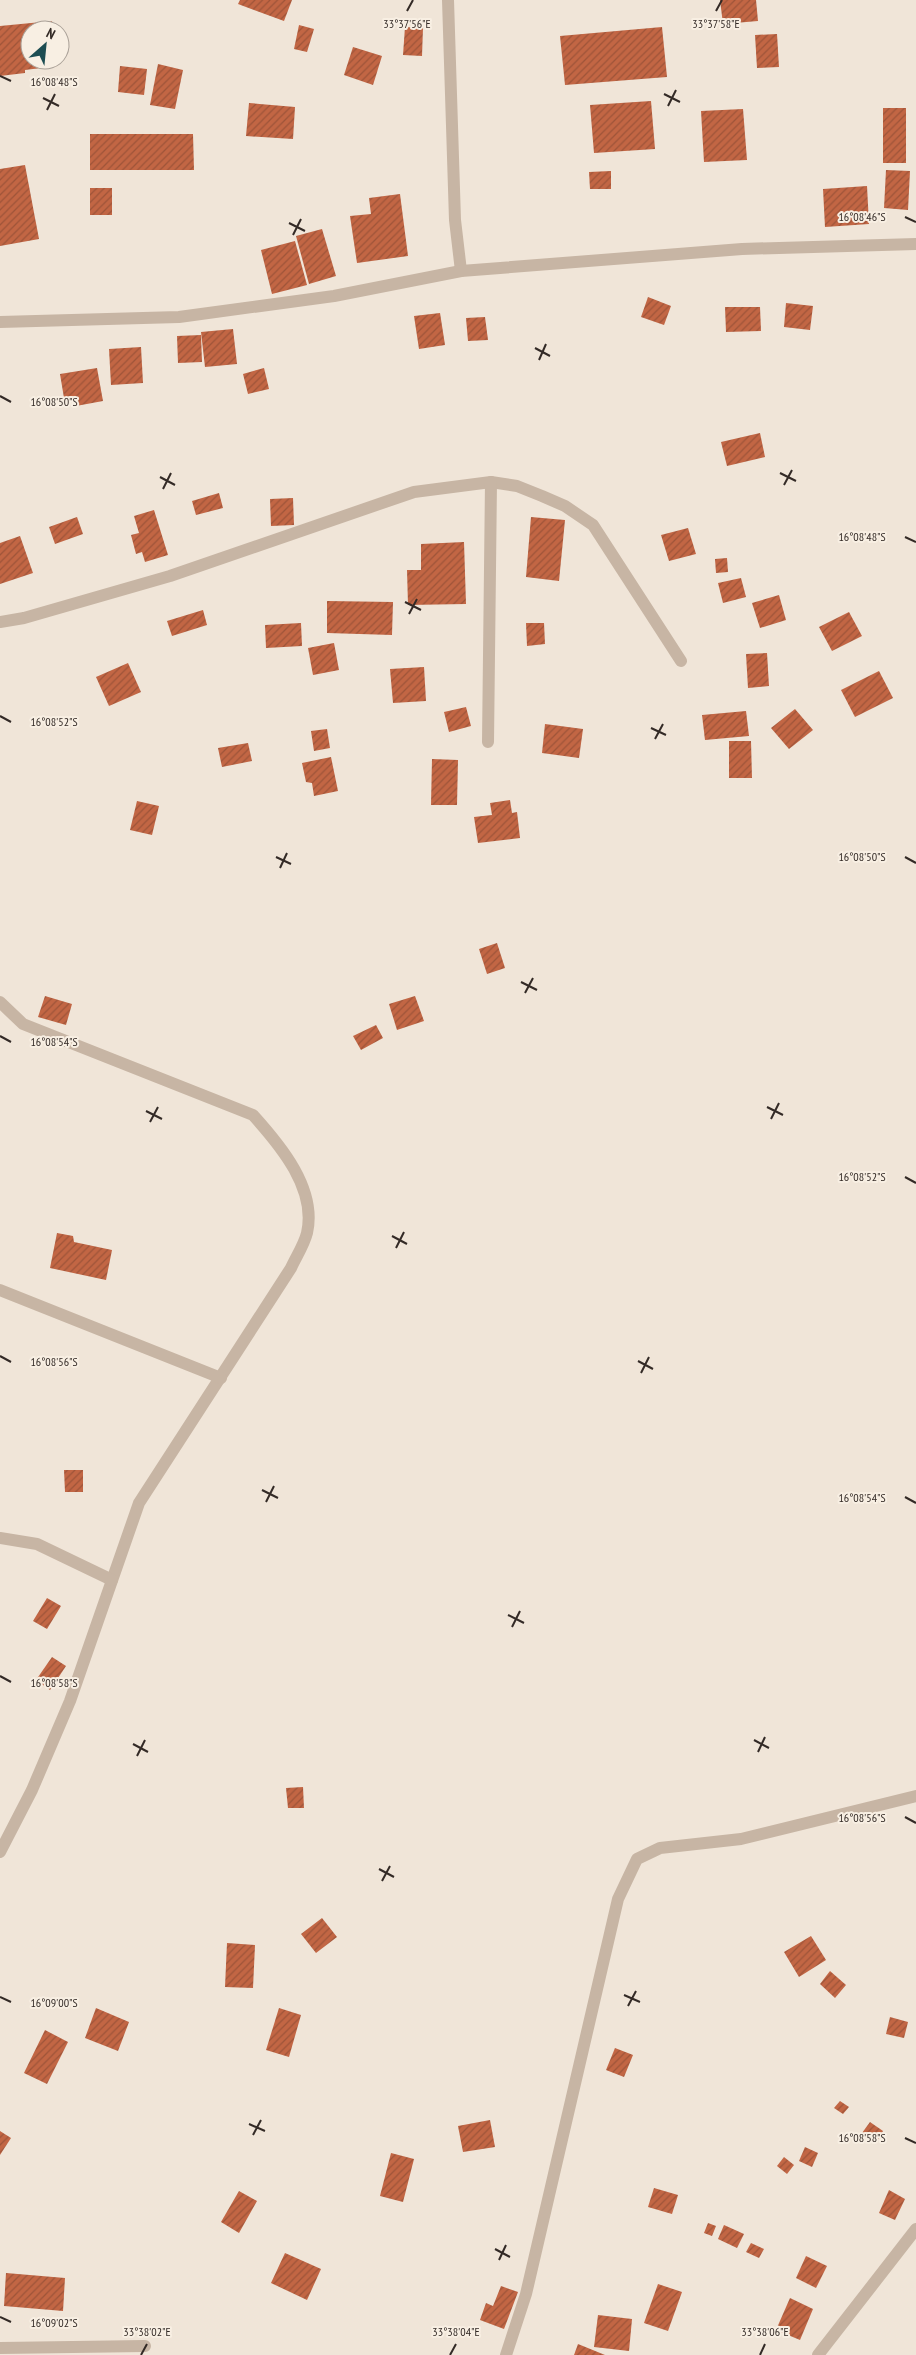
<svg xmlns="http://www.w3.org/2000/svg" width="916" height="2355" viewBox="0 0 916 2355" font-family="'PT Sans Narrow',sans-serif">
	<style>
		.building { fill: url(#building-hatch) }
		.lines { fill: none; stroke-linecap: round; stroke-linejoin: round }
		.street { stroke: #c7b5a4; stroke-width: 12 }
		.ticks { fill: none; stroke: #332a26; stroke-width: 2 }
		.ticks-label { font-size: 12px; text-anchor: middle; fill: #332a26; stroke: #f8efe3; stroke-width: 4; stroke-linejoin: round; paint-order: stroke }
	</style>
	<defs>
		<pattern id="building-hatch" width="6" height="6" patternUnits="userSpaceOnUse" patternTransform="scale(1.25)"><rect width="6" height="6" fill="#c26644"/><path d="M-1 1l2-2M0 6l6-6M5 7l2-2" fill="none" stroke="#9e5439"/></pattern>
	</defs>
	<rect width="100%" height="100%" fill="#f0e5d8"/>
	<g class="building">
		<path d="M240,0H292L284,21L238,4Z"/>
		<path d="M720,0H756L758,21L723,24Z"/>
		<path d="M52,21L53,30H30V60H57V66L25,70V73L0,76V26Z"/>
		<path d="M299,25L314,29L307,52L294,49Z"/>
		<path d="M405,27L423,28L422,56L403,55Z"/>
		<path d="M662,27L667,77L565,85L560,36Z"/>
		<path d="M777,34L779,67L757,68L755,35Z"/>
		<path d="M353,47L382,56L373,85L344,75Z"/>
		<path d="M158,64L183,70L175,109L150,105Z"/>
		<path d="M120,66L147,69L144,95L118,92Z"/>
		<path d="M651,101L655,149L594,153L590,105Z"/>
		<path d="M249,103L295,107L293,139L246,136Z"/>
		<rect x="883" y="108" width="23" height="55"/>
		<path d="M743,109L747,160L704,162L701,111Z"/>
		<path d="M90,134H193L194,170H90Z"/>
		<path d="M25,165L39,239L0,246V169Z"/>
		<path d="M886,170L910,171L908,210L884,208Z"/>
		<path d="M611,171V189H590L589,172Z"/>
		<path d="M867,186L869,224L825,227L823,189Z"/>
		<rect x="90" y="188" width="22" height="27"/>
		<path d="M400,194L408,256L357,263L350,216L371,214L369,198Z"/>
		<path d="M322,229L336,276L309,284L296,236Z"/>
		<path d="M295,241L307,285L272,294L261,250Z"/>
		<path d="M648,297L671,306L664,325L641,317Z"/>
		<path d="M786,303L813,306L810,330L784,327Z"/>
		<path d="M725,307H760L761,331L726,332Z"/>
		<path d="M440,313L445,345L419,349L414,316Z"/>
		<path d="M485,317L488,340L468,341L466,318Z"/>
		<path d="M233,329L237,364L205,367L201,332Z"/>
		<path d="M201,335L202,362L178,363L177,336Z"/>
		<path d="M141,347L143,383L111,385L109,349Z"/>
		<path d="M97,368L103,401L76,406L75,396L64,398L60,374Z"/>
		<path d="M264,368L269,389L248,394L243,374Z"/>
		<path d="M760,433L765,457L727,466L721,442Z"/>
		<path d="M219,493L223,508L196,515L192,501Z"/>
		<path d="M293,498L294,525L271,526L270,499Z"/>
		<path d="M154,510L168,555L145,562L142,552L136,554L131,535L139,533L134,516Z"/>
		<path d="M77,517L83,534L55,544L49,527Z"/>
		<path d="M531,517L565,520L559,581L526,577Z"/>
		<path d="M688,528L696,554L669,561L661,535Z"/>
		<path d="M20,536L33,573L0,584V543Z"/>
		<path d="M464,542L466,604L408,605L407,570H421V544Z"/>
		<path d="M727,558L728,572L716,573L715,559Z"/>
		<path d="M741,578L746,597L723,603L718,583Z"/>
		<path d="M779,595L786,620L760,628L752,603Z"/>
		<path d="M327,601L393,602L392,635L327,633Z"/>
		<path d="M203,610L207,625L172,636L167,621Z"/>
		<path d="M849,612L862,636L832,651L819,627Z"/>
		<path d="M301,623L302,646L266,648L265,625Z"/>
		<path d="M526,623H544L545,644L527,646Z"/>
		<path d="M334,643L339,670L313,675L308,648Z"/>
		<path d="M767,653L769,686L748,688L746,654Z"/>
		<path d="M128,663L141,692L109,706L96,677Z"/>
		<path d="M424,667L426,701L393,703L390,669Z"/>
		<path d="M879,671L893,698L855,717L841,690Z"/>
		<path d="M466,707L471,726L449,732L444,712Z"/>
		<path d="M795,709L813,730L789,749L771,728Z"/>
		<path d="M746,711L749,736L705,740L702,715Z"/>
		<path d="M545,724L583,729L579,758L542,753Z"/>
		<path d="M327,729L330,748L314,751L311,731Z"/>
		<path d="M729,741H751L752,778H729Z"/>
		<path d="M248,743L252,761L222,767L218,748Z"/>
		<path d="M331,757L338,791L314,796L312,783L306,782L302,763Z"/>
		<path d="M432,759L458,760L457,805H431Z"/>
		<path d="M510,800L512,813L517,812L520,838L478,843L474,817L492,815L490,803Z"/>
		<path d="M137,801L159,806L152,835L130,830Z"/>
		<path d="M497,943L505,968L487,974L479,949Z"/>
		<path d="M45,996L72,1004L66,1025L38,1017Z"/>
		<path d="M415,996L424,1021L397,1030L389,1004Z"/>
		<path d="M376,1025L383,1038L361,1050L353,1036Z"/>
		<path d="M57,1233L73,1236L74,1242L112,1250L106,1280L50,1268Z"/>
		<path d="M64,1470H83V1492H65Z"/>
		<path d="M47,1598L61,1606L47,1629L33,1621Z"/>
		<path d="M52,1657L66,1666L50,1690L36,1680Z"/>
		<path d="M303,1787L304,1808H288L286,1788Z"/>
		<path d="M322,1918L337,1937L316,1953L301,1934Z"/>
		<path d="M811,1936L826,1960L799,1977L784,1952Z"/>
		<path d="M227,1943L255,1945L253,1988L225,1987Z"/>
		<path d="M830,1971L846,1985L835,1998L820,1984Z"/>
		<path d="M96,2008L129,2022L118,2051L85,2038Z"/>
		<path d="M279,2008L301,2015L289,2057L266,2050Z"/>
		<path d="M890,2017L908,2022L904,2038L886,2034Z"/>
		<path d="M45,2030L68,2042L47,2084L24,2073Z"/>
		<path d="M615,2048L633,2055L624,2077L606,2070Z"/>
		<path d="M840,2101L849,2107L843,2114L834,2108Z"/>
		<path d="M490,2120L495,2147L463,2152L458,2126Z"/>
		<path d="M870,2122L883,2131L876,2143L862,2133Z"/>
		<path d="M0,2131L11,2138L0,2155Z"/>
		<path d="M805,2147L818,2153L812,2167L799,2161Z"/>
		<path d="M391,2153L414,2159L403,2202L380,2196Z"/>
		<path d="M784,2157L794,2165L787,2174L777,2166Z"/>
		<path d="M654,2188L678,2195L672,2214L648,2207Z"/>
		<path d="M889,2190L905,2199L895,2220L879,2213Z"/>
		<path d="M239,2191L257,2201L239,2233L221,2222Z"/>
		<path d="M708,2223L716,2226L712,2236L704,2233Z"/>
		<path d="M724,2225L744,2234L737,2248L718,2239Z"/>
		<path d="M751,2243L764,2249L759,2258L746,2252Z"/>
		<path d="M285,2253L321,2269L307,2300L271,2283Z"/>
		<path d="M806,2256L827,2266L816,2288L796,2278Z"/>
		<path d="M6,2273L65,2278L63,2311L4,2306Z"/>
		<path d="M658,2284L682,2292L668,2331L644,2323Z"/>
		<path d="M501,2286L518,2292L504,2329L480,2320L486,2303L493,2306Z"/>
		<path d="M790,2298L813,2309L800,2340L776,2330Z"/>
		<path d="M598,2315L632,2319L629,2351L594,2347Z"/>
		<path d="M578,2344L605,2355H574Z"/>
	</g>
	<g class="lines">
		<g class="street">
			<path d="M448,0L455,220L461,271"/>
			<path d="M0,322L179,317L334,296L461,271L742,249L916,244"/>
			<path d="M0,622L24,618L170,576L414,492L491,482L517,486L542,496L565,506L593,525L681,661"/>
			<path d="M488,742L491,482"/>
			<path d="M0,1002L23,1024L253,1115C281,1146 317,1189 307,1233C304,1245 296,1257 291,1268L139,1503L70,1701L32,1790L0,1852"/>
			<path d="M0,1290L221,1378"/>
			<path d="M0,1538L37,1544L112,1580"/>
			<path d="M0,2348L145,2346"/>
			<path d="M506,2355L526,2294L618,1899L637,1859L660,1848L741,1839L916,1796"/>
			<path d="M818,2355L916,2229"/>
		</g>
	</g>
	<path class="ticks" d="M407,11L413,0M716,11L722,0M0,76L11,81M664,94L680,102M43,98L59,106M668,106L676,90M47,110L55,94M905,217L916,222M289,223L305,231M293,235L301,219M535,348L550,356M539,360L546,344M0,396L11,402M780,473L796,481M160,477L175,485M784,485L792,470M163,489L171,473M905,537L916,542M405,602L421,610M409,614L417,599M0,716L11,722M651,728L666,735M655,739L663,724M276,857L291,864M905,857L916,863M280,868L287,853M521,982L537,990M525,993L533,978M0,1036L11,1042M767,1107L783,1115M146,1111L162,1119M771,1119L779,1103M150,1122L158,1107M905,1177L916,1183M392,1236L407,1244M396,1248L404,1232M0,1356L11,1362M638,1361L653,1369M641,1373L649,1357M262,1490L278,1498M905,1497L916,1503M266,1502L274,1486M508,1615L524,1623M512,1627L520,1611M0,1676L11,1682M754,1740L769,1748M133,1744L148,1752M758,1752L765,1737M137,1756L145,1740M905,1817L916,1823M379,1869L394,1877M382,1881L390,1866M624,1995L640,2002M0,1997L11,2002M628,2006L636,1991M249,2124L265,2131M253,2135L261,2120M905,2138L916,2143M495,2249L510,2257M499,2260L506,2245M0,2317L11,2322M141,2355L147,2344M450,2355L456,2344M760,2355L765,2344"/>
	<g class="ticks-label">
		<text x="407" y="28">33°37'56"E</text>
		<text x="716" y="28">33°37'58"E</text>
		<text x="54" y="86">16°08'48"S</text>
		<text x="862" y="221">16°08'46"S</text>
		<text x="54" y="406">16°08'50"S</text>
		<text x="862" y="541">16°08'48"S</text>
		<text x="54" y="726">16°08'52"S</text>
		<text x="862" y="861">16°08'50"S</text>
		<text x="54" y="1046">16°08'54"S</text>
		<text x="862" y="1181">16°08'52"S</text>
		<text x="54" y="1366">16°08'56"S</text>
		<text x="862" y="1502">16°08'54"S</text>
		<text x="54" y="1687">16°08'58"S</text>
		<text x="862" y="1822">16°08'56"S</text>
		<text x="54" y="2007">16°09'00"S</text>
		<text x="862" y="2142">16°08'58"S</text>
		<text x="54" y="2327">16°09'02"S</text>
		<text x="147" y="2336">33°38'02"E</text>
		<text x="456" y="2336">33°38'04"E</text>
		<text x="765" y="2336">33°38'06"E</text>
	</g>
	<g transform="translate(45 45) rotate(27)"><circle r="24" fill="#f8efe3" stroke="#a9a097"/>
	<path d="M0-4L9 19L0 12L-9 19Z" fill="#1d4d52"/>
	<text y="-8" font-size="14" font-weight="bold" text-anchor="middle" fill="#332a26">N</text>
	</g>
</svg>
